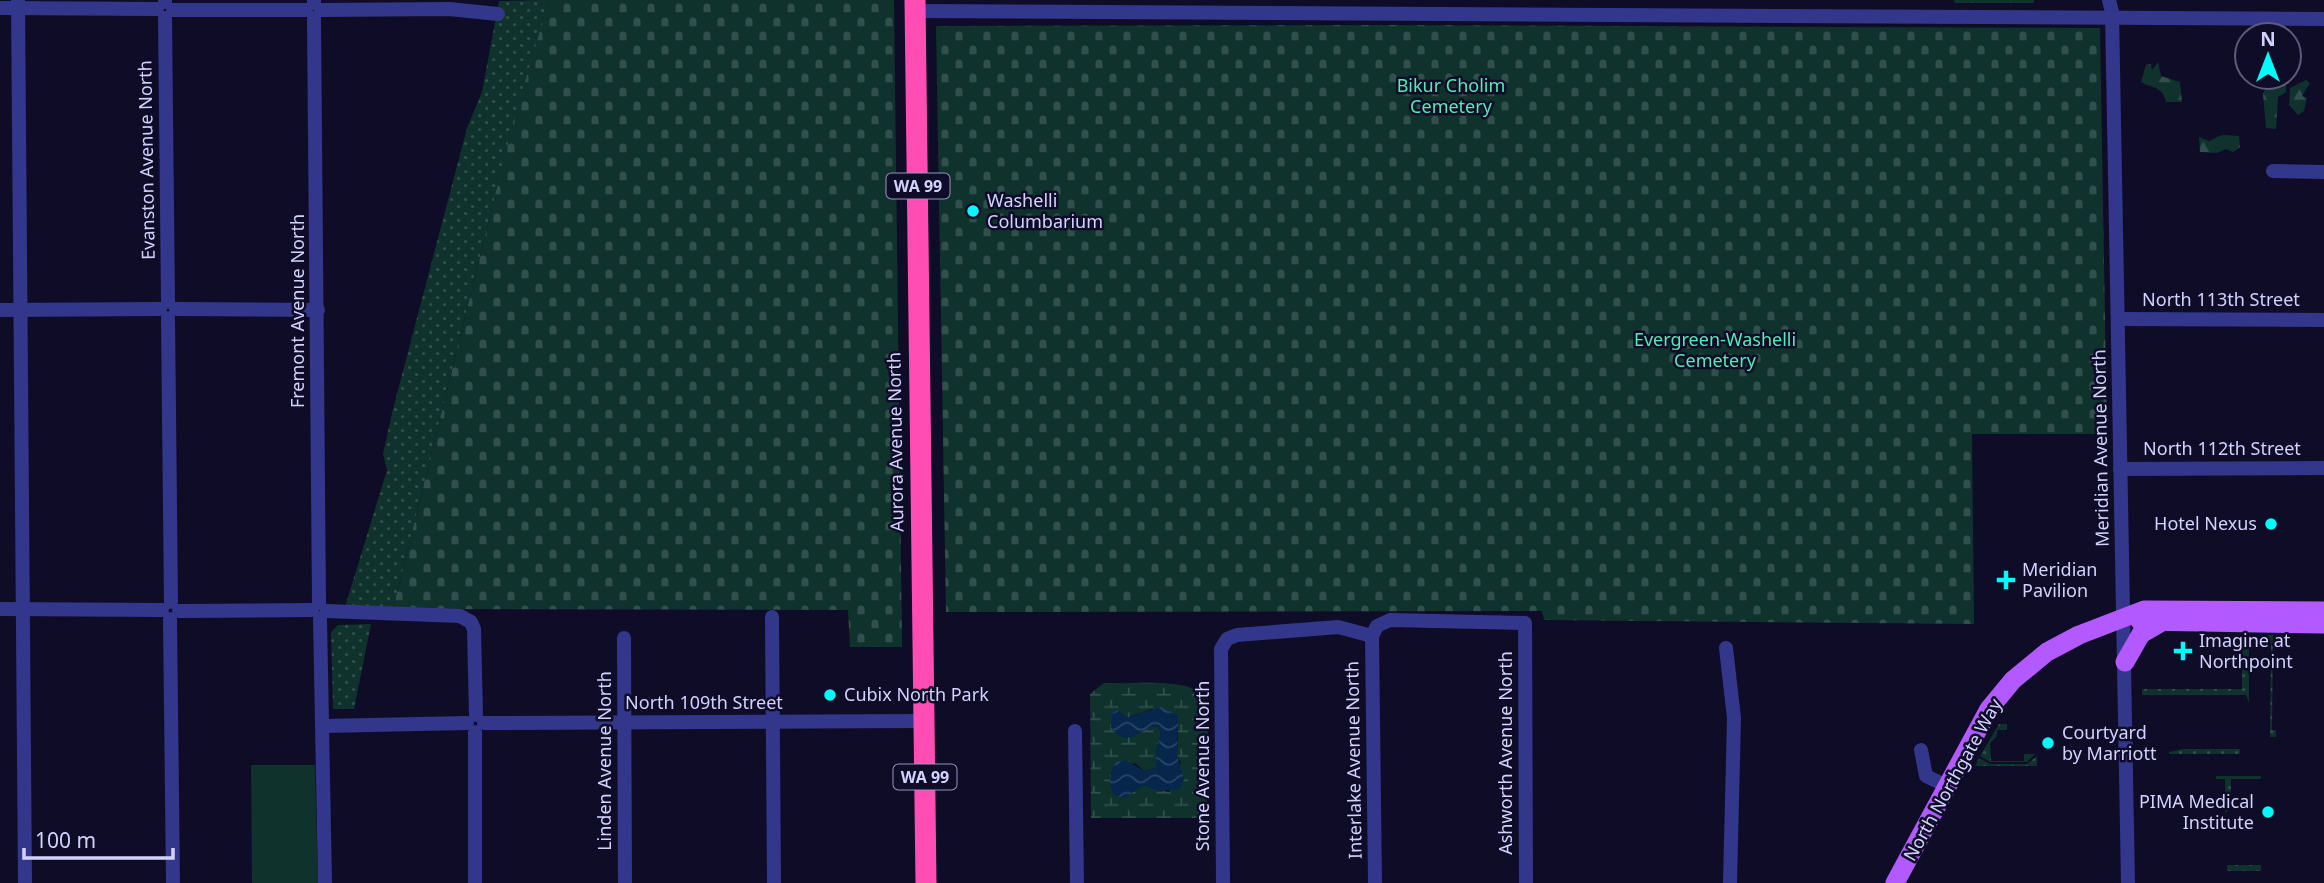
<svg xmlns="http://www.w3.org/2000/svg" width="2324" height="883" viewBox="0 0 2324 883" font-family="'Noto Sans',sans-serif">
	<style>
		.grass { fill: url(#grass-dots) }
		.forest { fill: url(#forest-firs) }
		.wetland { fill: url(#wetland-marsh); fill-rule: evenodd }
		.cemetery { fill: url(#cemetery-stones) }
		.park { fill: #0f322d }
		.water { fill: url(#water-waves) }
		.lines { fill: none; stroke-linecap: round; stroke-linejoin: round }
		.minor { stroke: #32378b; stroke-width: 14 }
		.major { stroke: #b259ff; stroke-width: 19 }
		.highway { stroke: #ff4db3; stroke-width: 21 }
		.poi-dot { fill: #00fbfd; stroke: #0f0c27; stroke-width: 2.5 }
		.labels { text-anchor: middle; stroke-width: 5; stroke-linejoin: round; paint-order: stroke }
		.shield { fill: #0f0c27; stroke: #9897be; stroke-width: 2 }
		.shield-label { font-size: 16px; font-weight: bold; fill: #d3d2ff }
		.park-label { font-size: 18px; fill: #51ecb7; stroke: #0f0c27 }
		.street-label { font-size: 18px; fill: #d3d2ff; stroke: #0f0c27 }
		.poi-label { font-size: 18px; fill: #d3d2ff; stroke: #0f0c27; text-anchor: start }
	</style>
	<defs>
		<pattern id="grass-dots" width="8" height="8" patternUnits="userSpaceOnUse" patternTransform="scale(1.75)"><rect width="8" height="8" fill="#0f322d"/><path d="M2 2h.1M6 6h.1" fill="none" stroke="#314f4c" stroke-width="1.8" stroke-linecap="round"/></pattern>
		<pattern id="forest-firs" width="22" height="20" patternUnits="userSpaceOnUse" patternTransform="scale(1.75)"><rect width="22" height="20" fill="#0f322d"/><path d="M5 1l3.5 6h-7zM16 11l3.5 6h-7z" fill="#314f4c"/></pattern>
		<pattern id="wetland-marsh" width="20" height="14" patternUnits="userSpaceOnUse" patternTransform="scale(1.75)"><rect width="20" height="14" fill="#0f322d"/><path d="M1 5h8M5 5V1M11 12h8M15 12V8" fill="none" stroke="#314f4c"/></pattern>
		<pattern id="cemetery-stones" width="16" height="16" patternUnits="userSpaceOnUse" patternTransform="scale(1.75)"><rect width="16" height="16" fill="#0f322d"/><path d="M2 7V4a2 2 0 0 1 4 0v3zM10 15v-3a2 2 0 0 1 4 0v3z" fill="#314f4c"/></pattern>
		<pattern id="water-waves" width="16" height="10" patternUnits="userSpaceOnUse" patternTransform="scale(1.75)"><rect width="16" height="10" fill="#06264c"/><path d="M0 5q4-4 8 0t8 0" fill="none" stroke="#294567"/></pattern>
	</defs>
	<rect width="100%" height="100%" fill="#0f0c27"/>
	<g class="grass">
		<path d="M549,0L490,216L393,609L345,607L387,470L383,454L393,409L467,128L482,92L499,1Z"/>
		<path d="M371,624L354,709H333L331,632L338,625Z"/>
		<path d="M2242,635H2249V703L2246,695H2142V689H2242Z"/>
		<path d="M2263,635H2273L2272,730H2276V737H2270L2271,641H2263Z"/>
		<path d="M1999,724H2007V730H1997V736L1990,743L1991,761H2024V754H2035L2027,762H1990L1980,756Z"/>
		<path d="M2183,749H2240V754H2169V752Z"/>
		<path d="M2037,756V766H1975L1979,758L1990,764H2027Z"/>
		<path d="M2216,776H2261V779H2231V809L2225,813V779H2216Z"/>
		<rect x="2227" y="865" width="34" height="6"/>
	</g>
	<g class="forest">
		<path d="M1954,0H2034V3H1955Z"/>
		<path d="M2158,62L2161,76L2180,82L2182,102H2166C2163,86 2151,88 2141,82L2146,65L2151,64L2152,70Z"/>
		<path d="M2306,80L2310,83L2302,96L2307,98L2304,111L2298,115L2289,105L2290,88Z"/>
		<path d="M2278,84L2286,85V92L2278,97L2276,129L2266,128L2263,94L2266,87L2275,88Z"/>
		<path d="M2222,135L2239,136L2240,147L2233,152L2226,149L2217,153L2200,152L2199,137L2209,141Z"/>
	</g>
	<path class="wetland" d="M1104,683C1127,685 1194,676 1204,698C1210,710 1207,745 1207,759L1203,766L1206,771L1207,818H1091L1090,694ZM1152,709L1178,728L1177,755L1181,763L1169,792L1143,785L1134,791L1110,773L1135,763L1144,771L1156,768V750L1161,733L1157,726L1148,728L1112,713L1118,710L1126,718Z"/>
	<g class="cemetery">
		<path d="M549,0H894L902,647H850L848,610L393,609L513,123Z"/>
		<path d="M1383,25L2100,28L2107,434H1972L1974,624L1544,620L1542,611L946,612L936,26Z"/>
	</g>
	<path class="park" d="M251,765H315L318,883H252Z"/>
	<path class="water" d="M1161,707L1178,715L1177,755L1184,779L1180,789L1158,791L1143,785L1125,798L1115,796C1107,785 1110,773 1116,762L1126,760L1144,771L1156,768V750L1161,733L1156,726C1137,730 1129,749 1111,728L1112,713L1118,710L1126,718Z"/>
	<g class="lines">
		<g class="minor">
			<path d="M18,0L25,883"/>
			<path d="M165,0V2"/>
			<path d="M314,0V3"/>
			<path d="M2109,0L2112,12L2128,883"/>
			<path d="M0,8L157,9"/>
			<path d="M173,10H306"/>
			<path d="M321,10L449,9L498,14"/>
			<path d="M915,11L2324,19"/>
			<path d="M165,18L168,302"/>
			<path d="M314,18L319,603"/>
			<path d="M2273,171L2324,172"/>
			<path d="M176,309L318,310"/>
			<path d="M0,310L160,309"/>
			<path d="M168,318L171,602"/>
			<path d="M2118,319L2324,320"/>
			<path d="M2120,469L2324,468"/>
			<path d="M0,609L162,610"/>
			<path d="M179,611L312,610"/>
			<path d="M327,611L460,616L471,622L474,629L476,715"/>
			<path d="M772,617L774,883"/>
			<path d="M320,618L325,883"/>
			<path d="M170,619L173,883"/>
			<path d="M624,638L625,883"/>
			<path d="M1726,648L1734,718L1730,883"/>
			<path d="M484,723L925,721"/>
			<path d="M323,726L467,723"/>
			<path d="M1075,731L1077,883"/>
			<path d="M475,732V883"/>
			<path d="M1921,750L1926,776L1949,787"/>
			<path d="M1223,883L1221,649L1227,639L1237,635L1338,627L1372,636"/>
			<path d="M1375,883L1372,636L1377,626L1390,620L1525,623L1526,883"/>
		</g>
		<g class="major">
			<path d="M2140,621L2324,624"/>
			<path d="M2125,662L2141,634L2160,623"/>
			<path d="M1895,883L1989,709L2013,680L2047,652L2079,635L2144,610L2324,611"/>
		</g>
		<path class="highway" d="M915,0L926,883"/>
	</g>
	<g class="poi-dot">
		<circle cx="973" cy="211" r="7"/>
		<circle cx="2271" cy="524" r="7"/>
		<path d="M2002.5 569.5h7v7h7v7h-7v7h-7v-7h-7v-7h7z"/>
		<path d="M2179.5 640.5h7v7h7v7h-7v7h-7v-7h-7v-7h7z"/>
		<circle cx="830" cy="695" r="7"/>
		<circle cx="2048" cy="743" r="7"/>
		<circle cx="2268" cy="812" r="7"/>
	</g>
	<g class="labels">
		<g class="shield">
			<rect x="886.5" y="173.5" width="63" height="25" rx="5"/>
			<rect x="893.5" y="764.5" width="63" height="25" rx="5"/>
		</g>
		<g class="shield-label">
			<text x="918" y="192">WA 99</text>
			<text x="925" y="783">WA 99</text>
		</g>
		<g class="park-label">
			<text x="1451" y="92">Bikur Cholim<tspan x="1451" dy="21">Cemetery</tspan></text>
			<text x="1715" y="346">Evergreen-Washelli<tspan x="1715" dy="21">Cemetery</tspan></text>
		</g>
		<g class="street-label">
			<text transform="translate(147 160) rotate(-91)" y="6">Evanston Avenue North</text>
			<text x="2221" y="306">North 113th Street</text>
			<text transform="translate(298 311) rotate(-90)" y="6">Fremont Avenue North</text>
			<text transform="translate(896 442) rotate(-91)" y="6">Aurora Avenue North</text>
			<text transform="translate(2101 448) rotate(-91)" y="6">Meridian Avenue North</text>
			<text x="2222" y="455">North 112th Street</text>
			<text x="704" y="709">North 109th Street</text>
			<text transform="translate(1506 753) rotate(-90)" y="6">Ashworth Avenue North</text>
			<text transform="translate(1354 760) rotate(-91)" y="6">Interlake Avenue North</text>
			<text transform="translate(605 761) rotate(-90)" y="6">Linden Avenue North</text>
			<text transform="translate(1203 766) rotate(-90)" y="6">Stone Avenue North</text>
			<text transform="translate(1953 780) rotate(-61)" y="6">North Northgate Way</text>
		</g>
		<g class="poi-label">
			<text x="987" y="207">Washelli<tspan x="987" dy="21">Columbarium</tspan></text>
			<text x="2257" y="530" text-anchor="end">Hotel Nexus</text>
			<text x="2022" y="576">Meridian<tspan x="2022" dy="21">Pavilion</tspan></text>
			<text x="2199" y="647">Imagine at<tspan x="2199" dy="21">Northpoint</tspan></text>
			<text x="844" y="701">Cubix North Park</text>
			<text x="2062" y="739">Courtyard<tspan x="2062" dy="21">by Marriott</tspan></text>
			<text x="2254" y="808" text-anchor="end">PIMA Medical<tspan x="2254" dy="21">Institute</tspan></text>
		</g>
	</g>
	<g transform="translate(2268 56)"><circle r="33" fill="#0f0c27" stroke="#5d5b7d" stroke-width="2"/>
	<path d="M0-5L12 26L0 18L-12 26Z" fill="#00fbfd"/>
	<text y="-10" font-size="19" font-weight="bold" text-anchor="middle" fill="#d3d2ff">N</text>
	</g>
	<path d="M24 848v10h149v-10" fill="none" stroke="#d3d2ff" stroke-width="3.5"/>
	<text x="35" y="848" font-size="21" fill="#d3d2ff" stroke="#0f0c27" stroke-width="5" paint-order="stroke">100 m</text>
</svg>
